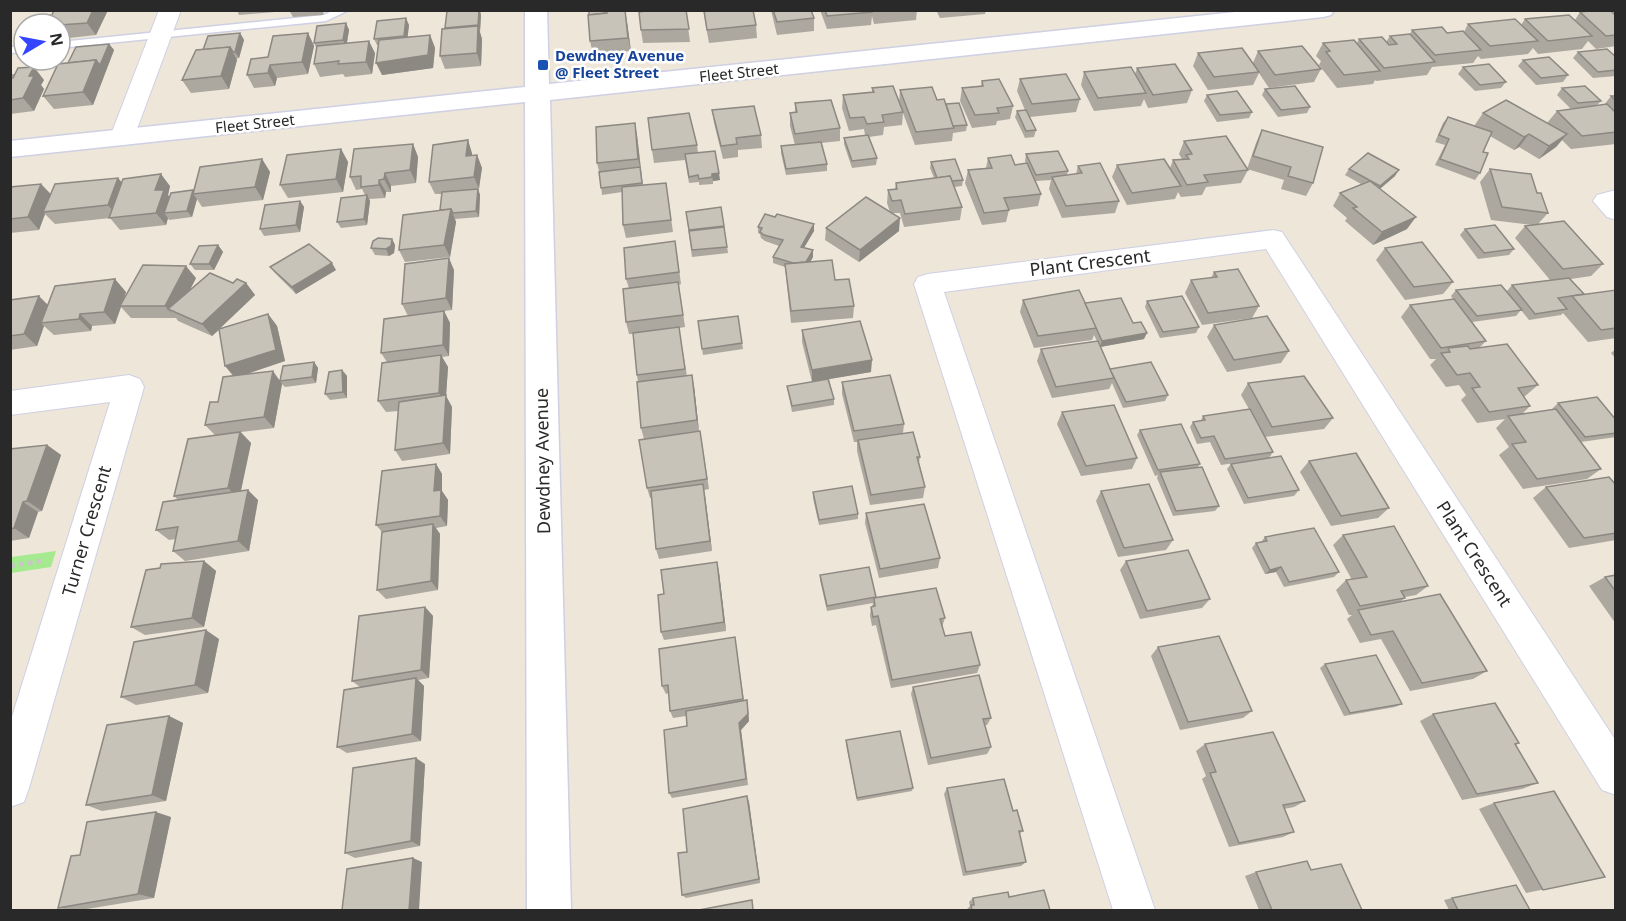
<svg xmlns="http://www.w3.org/2000/svg" width="1626" height="921" viewBox="0 0 1626 921" font-family="'Noto Sans',sans-serif">
	<style>
		.green { fill: #a5ea8f }
		.lines { fill: none; stroke-linecap: round; stroke-linejoin: round }
		.service-casing { stroke: #ced0e4; stroke-width: 3 }
		.minor-casing { stroke: #ced0e4; stroke-width: 2 }
		.tertiary-casing { stroke: #ced0e4; stroke-width: 3 }
		.path { stroke: #c7c7c7; stroke-width: 4.5; stroke-dasharray: 5 4; stroke-linecap: butt }
		.service { fill: #fff; fill-rule: evenodd }
		.minor { fill: #fff; fill-rule: evenodd }
		.tertiary { fill: #fff; fill-rule: evenodd }
		.wall { fill: #aca89f }
		.shaded-wall { fill: #8c8882 }
		.building { fill: #c8c3b9; stroke: #8c8882; stroke-width: 1.5 }
		.transit-dot { fill: #1a4fb4; stroke: #fff; stroke-width: 2 }
		.labels { text-anchor: middle; stroke-width: 5; stroke-linejoin: round; paint-order: stroke }
		.far-transit-label { font-size: 15px; font-weight: bold; fill: #164399; stroke: #fff; text-anchor: start }
		.far-street-label { font-size: 15px; fill: #292929; stroke: #fff }
		.street-label { font-size: 18px; fill: #292929; stroke: #fff }
	</style>
	<rect width="100%" height="100%" fill="#ede6d9"/>
	<path class="green" d="M56,551L51,567L11,573V557Z"/>
	<g class="lines">
		<defs>
			<g id="service">
				<path d="M334,10H349L326,21L60,48V42L324,15Z"/>
				<path d="M24,46V52L10,53V47Z"/>
			</g>
			<g id="minor">
				<path d="M159,10H181L134,137L131,143L122,145L113,143L110,137Z"/>
				<path d="M1616,190V220L1607,217L1593,201L1597,195Z"/>
				<path d="M1273,230L1282,232L1616,741V795L1602,790L1266,249L944,292L1155,910H1113L914,284L918,277L928,274Z"/>
				<path d="M129,375L140,379L144,387L29,788L24,802L10,807V723L110,402L10,415V391Z"/>
			</g>
			<path id="tertiary" d="M525,10H547L549,84L1254,10H1334L1331,15L1323,17L550,100L571,910H527L525,102L10,157V141L525,87Z"/>
		</defs>
		<use href="#service" class="service-casing"/>
		<use href="#minor" class="minor-casing"/>
		<use href="#tertiary" class="tertiary-casing"/>
		<path class="path" d="M10,566L41,561"/>
		<use href="#service" class="service"/>
		<use href="#minor" class="minor"/>
		<use href="#tertiary" class="tertiary"/>
	</g>
	<g class="wall">
		<path d="M108,10L96,35L60,39V24Z"/>
		<path d="M237,10H275V12L239,15Z"/>
		<path d="M289,10H324L323,15L293,17Z"/>
		<path d="M652,10H691L686,11L690,42L643,43L641,30Z"/>
		<path d="M703,10L756,25L757,38L709,43Z"/>
		<path d="M771,10H811L814,18V31L777,35Z"/>
		<path d="M820,10H917L916,20L874,24L872,16L871,25L827,29Z"/>
		<path d="M936,10H986L985,14L940,18Z"/>
		<path d="M988,10H1005L988,12Z"/>
		<path d="M1580,12L1616,14V46L1596,49L1588,41L1582,49L1538,54L1533,48L1528,54L1481,59L1478,56L1473,63L1432,67L1427,75L1376,81L1375,80L1373,84L1337,88L1319,65L1321,61L1316,56L1323,43H1357L1359,39L1386,42L1390,36L1410,34L1412,30L1447,33L1464,32L1468,24L1521,25L1525,19L1575,20Z"/>
		<path d="M481,15L480,32L482,39L481,66L445,69L440,56L445,29Z"/>
		<path d="M627,22L631,51L593,54L590,41Z"/>
		<path d="M346,23L349,30L347,43L375,53L372,74L345,77L343,74L320,77L314,64L317,49L314,43Z"/>
		<path d="M409,25L407,37L430,35L435,48L433,68L382,75L379,45H377L374,39Z"/>
		<path d="M240,33L244,40L239,58L236,59L237,60L229,89L191,93L182,80L203,50Z"/>
		<path d="M308,33L314,46L308,74L277,78L275,86L254,88L247,75L268,57Z"/>
		<path d="M109,44L114,50L93,105L54,109L43,96L68,63Z"/>
		<path d="M1258,51L1321,69L1314,82L1269,88L1259,73L1253,85L1208,90L1193,66L1198,53L1253,63Z"/>
		<path d="M1578,52L1616,57V76L1593,78L1573,58Z"/>
		<path d="M1523,60L1568,75L1563,82L1536,85L1518,66Z"/>
		<path d="M1463,67L1506,82L1501,88L1475,91L1458,74Z"/>
		<path d="M1137,68L1192,90L1187,103L1148,108L1144,99L1141,106L1094,111L1081,85L1084,72L1135,74Z"/>
		<path d="M10,74H14L44,80L41,85L44,89L34,111L10,114Z"/>
		<path d="M1020,79L1080,99L1076,112L1030,117L1036,130L1034,137L1025,138L1015,117L1017,111L1025,110L1017,91Z"/>
		<path d="M982,81L1013,106L1010,119L997,121L996,125L972,128L960,101L962,88L981,86Z"/>
		<path d="M872,88L899,102L900,90L937,100L945,104L967,125L966,131L953,133L952,141L915,145L903,113L902,125L884,127L883,135L869,137L877,158L876,165L852,168L844,144V138L865,135L864,129L849,131L842,108L843,95L872,92Z"/>
		<path d="M1562,88L1601,101L1596,106L1604,105L1611,96H1616V144L1571,149L1562,140L1556,147L1539,159L1519,147L1514,150L1490,136L1483,152L1480,173L1475,180L1435,165L1445,145L1435,142L1443,123L1448,117L1474,126L1483,113L1547,123L1557,111L1571,109L1557,95Z"/>
		<path d="M1265,89L1310,107L1307,113L1278,117L1262,95Z"/>
		<path d="M1207,95L1252,112L1249,118L1217,122L1204,101Z"/>
		<path d="M795,103L840,128V141L821,143L827,164V171L786,175L781,153V146L795,145L790,126V113L795,112Z"/>
		<path d="M712,110L761,135L762,148L738,150V157L723,159L714,123Z"/>
		<path d="M1262,130L1313,183L1306,196L1281,189L1284,180L1247,169L1248,170L1241,183L1206,187L1202,195L1181,197L1178,192L1175,199L1127,205L1112,177L1117,165L1170,168L1173,160L1182,159L1179,154L1184,141L1247,169L1256,143Z"/>
		<path d="M637,135L643,185L666,183L673,232L626,238L623,225L622,192L602,195L600,175L597,163Z"/>
		<path d="M413,144L418,157L416,183L391,186V192H386L385,198L369,199L370,201L367,225L341,228L337,222L365,195L362,189L356,190L350,177Z"/>
		<path d="M697,145L698,153L720,180L713,181V184L699,185V182L689,183L685,160L654,163L652,150Z"/>
		<path d="M341,149L348,162L343,192L288,198L280,185Z"/>
		<path d="M472,153V156L477,155L482,168L478,189L480,195L479,217L455,219L456,222L450,257L405,262L399,250L440,210L442,194H435L429,182Z"/>
		<path d="M1026,154L1068,171L1067,175L1076,174L1078,166L1119,201L1115,213L1062,218L1049,189L1051,180L1036,181L1041,194L1038,206L1009,210L1006,222L982,225L965,183L968,170L986,168L988,158L1015,165L1026,163L1025,161Z"/>
		<path d="M262,159L270,172L263,200L202,207L197,199L192,217L169,220L168,218L166,225L120,230L110,218L55,224L45,214L39,230L10,233V187L41,184L51,194L118,178L122,183L170,186L168,195L169,197L194,191Z"/>
		<path d="M931,162L963,180L962,186L954,187L962,207L960,220L904,227L900,213H892L899,231L859,262L825,240L826,228L890,212L887,203L888,190L895,189L896,183L934,178L930,168Z"/>
		<path d="M1349,169L1395,176L1380,189L1407,229L1373,245L1345,221L1347,218L1333,206L1340,193L1361,184L1345,175Z"/>
		<path d="M1490,169L1537,193L1548,213L1538,224L1603,264L1591,276L1571,279L1583,295L1616,290V338L1588,342L1563,313L1561,315L1529,320L1521,310L1516,316L1472,322L1486,341L1479,348L1538,385L1524,397L1530,406L1521,415L1553,410L1552,409L1558,403L1616,420V437L1581,442L1601,469L1587,479L1523,489L1499,455L1509,447L1496,428L1505,419L1477,423L1461,400L1466,395L1459,385L1446,387L1430,365L1436,359H1430L1401,317L1410,305L1453,299L1451,296L1456,290L1507,291L1512,285L1550,280L1515,238L1525,226L1533,225L1491,220L1480,182Z"/>
		<path d="M300,201L304,207L300,232L264,236L260,229Z"/>
		<path d="M721,207L728,253L692,257L686,212Z"/>
		<path d="M758,227L814,231L804,247L813,257L810,262L835,280L854,306L853,318L791,323L785,267L773,263V257L779,246L765,241L761,238L760,234L758,233Z"/>
		<path d="M1465,229L1514,249L1509,255L1478,259L1460,235Z"/>
		<path d="M392,239L395,245L394,253L389,256L375,255L371,248Z"/>
		<path d="M218,245L223,252L214,270H195L190,264Z"/>
		<path d="M1385,248L1453,282L1443,294L1405,300L1376,260Z"/>
		<path d="M677,254L681,284L679,285L685,327L679,328L687,376L694,386L699,431L702,442L709,489L704,490L712,551L659,559L656,549L652,498H650L647,488L644,439L641,428L638,382L637,375L633,334H629L626,322L629,288L626,279Z"/>
		<path d="M270,267L336,270L296,294L275,273Z"/>
		<path d="M454,270L452,310L444,311L450,323L449,356L442,357L448,367L446,396L452,407L450,454L402,461L395,450L398,411L386,412L378,401L387,362L381,353L408,316L402,304Z"/>
		<path d="M1214,272L1259,306L1252,318L1202,325L1185,293L1191,280L1211,278Z"/>
		<path d="M196,278L190,290L233,283H246L255,295L219,329L268,314L277,326L285,361L246,374L280,380L314,362L318,368L316,383L285,387L282,384L274,428L241,432L251,443L241,491L258,500L249,551L185,561L173,551L176,539L169,540L156,530L178,500L174,496L215,435L205,425L218,402L234,376L219,330L212,336L178,321L176,318H131L121,307L115,324L92,326L91,331L54,335L44,326L37,346L10,350V300L48,305L126,292L123,300Z"/>
		<path d="M1023,300L1085,303L1133,323L1144,339L1100,347L1110,369L1168,395L1165,401L1123,408L1112,383L1109,389L1052,398L1037,361L1041,349L1097,341L1094,335L1092,340L1034,348L1020,312Z"/>
		<path d="M1147,301L1199,327L1196,333L1160,338L1145,307Z"/>
		<path d="M698,321L742,343L743,349L703,355Z"/>
		<path d="M1214,325L1289,351L1281,363L1227,372L1207,337Z"/>
		<path d="M802,330L871,372L829,379L834,399V405L792,412L788,392L787,386L812,382L802,342Z"/>
		<path d="M1616,349V359L1611,353Z"/>
		<path d="M342,370L347,376V398L330,400L325,394Z"/>
		<path d="M842,382L904,424L903,433L920,457L919,462L925,487L923,498L870,505L857,451V442H854L842,394Z"/>
		<path d="M1248,383L1333,418L1324,429L1265,437L1273,452L1269,458L1299,490L1294,496L1244,504L1227,469L1231,464L1249,461L1221,465L1210,442L1197,444L1190,427L1193,422L1201,420L1203,416L1249,409L1241,395Z"/>
		<path d="M1062,412L1137,458L1132,469L1081,476L1057,424Z"/>
		<path d="M1140,430L1200,464L1198,467L1219,506L1215,511L1173,516L1157,478L1158,475L1155,476L1137,435Z"/>
		<path d="M47,445L61,455L42,511L38,512L29,538L10,541V449Z"/>
		<path d="M1309,461L1389,508L1378,518L1331,526L1300,472Z"/>
		<path d="M436,464L442,474V491L448,500L447,526L436,528L440,534L438,590L386,599L377,590L382,532L376,525Z"/>
		<path d="M1616,485V540L1569,548L1533,498L1546,487Z"/>
		<path d="M1101,491L1173,540L1166,550L1118,557L1096,501Z"/>
		<path d="M813,492L858,514V519L819,525L813,498Z"/>
		<path d="M866,513L940,558L938,568L879,578L865,523Z"/>
		<path d="M1343,535L1428,586L1416,595L1405,597V598L1400,602L1487,671L1473,679L1410,691L1381,639L1360,643L1347,619L1352,615H1349L1336,590L1346,580H1352L1333,545Z"/>
		<path d="M1265,537L1339,572L1334,577L1284,587L1276,572L1265,574L1252,548L1256,543L1261,542Z"/>
		<path d="M204,561L216,571L204,627L145,635L131,627Z"/>
		<path d="M1126,561L1210,599L1202,608L1140,619L1120,570Z"/>
		<path d="M719,572L726,631L664,640L661,632L664,594Z"/>
		<path d="M820,575L876,598L945,618L942,627L945,636L980,665L977,673L891,688L876,625L872,626L870,616L871,607H872L873,603L827,611L820,580Z"/>
		<path d="M1616,575V624L1589,586L1605,577Z"/>
		<path d="M425,607L433,616L429,678L418,680L424,686L421,741L347,753L337,747L360,687L352,681Z"/>
		<path d="M735,637L744,701L747,700L748,708L749,721L741,730L748,785L672,798L669,793L687,726L686,716L673,718L670,711L669,693L666,694L662,686Z"/>
		<path d="M219,639L208,693L136,705L121,697Z"/>
		<path d="M1158,647L1252,711L1243,718L1180,730L1151,656Z"/>
		<path d="M1325,664L1402,704L1395,707L1344,716L1320,668Z"/>
		<path d="M913,687L991,718L987,725H985L991,747L987,754L928,765L911,694Z"/>
		<path d="M1433,714L1519,743L1515,745L1538,783L1522,789L1462,800L1420,721Z"/>
		<path d="M169,716L183,723L166,801L102,811L86,805Z"/>
		<path d="M846,740L913,788L912,791L857,801L846,744Z"/>
		<path d="M1205,744L1305,801L1294,807L1284,809L1294,832L1283,837L1229,847L1202,779L1206,776L1196,751Z"/>
		<path d="M425,764L420,846L355,858L345,853Z"/>
		<path d="M947,788L1013,811L1023,831L1019,834L1026,862L1021,866L963,876L944,794Z"/>
		<path d="M749,802L760,883L686,898L682,895L687,852Z"/>
		<path d="M1494,803L1605,877L1526,893L1479,809Z"/>
		<path d="M171,817L154,898L81,910H71L58,908L80,855Z"/>
		<path d="M1311,870L1362,910H1259L1245,876L1256,872Z"/>
		<path d="M1009,897L1050,910H968L967,909L970,906L969,902L973,898Z"/>
		<path d="M1452,898L1530,910H1449L1444,900Z"/>
	</g>
	<g class="shaded-wall">
		<path d="M93,10H108L96,35L87,23Z"/>
		<path d="M479,10H480L481,15L480,31L478,25Z"/>
		<path d="M625,10L627,22L631,51L628,38Z"/>
		<path d="M406,18L409,25L407,43L404,36Z"/>
		<path d="M346,23L349,30L346,47L343,40Z"/>
		<path d="M478,26L482,39L481,66L477,53Z"/>
		<path d="M240,33L244,40L239,58L235,52Z"/>
		<path d="M308,33L314,46L308,74L302,62Z"/>
		<path d="M430,35L435,48L433,68L382,75L376,63Z"/>
		<path d="M369,41L375,53L372,74L366,62Z"/>
		<path d="M109,44L114,50L93,105L83,92L96,60Z"/>
		<path d="M230,47L237,60L229,89L221,76Z"/>
		<path d="M270,65L277,78L275,86L268,73Z"/>
		<path d="M34,67L44,80L41,85L44,89L34,111L23,98L29,76Z"/>
		<path d="M635,123L637,135L641,171L638,159Z"/>
		<path d="M1529,134L1519,147L1514,150L1524,137Z"/>
		<path d="M1567,134L1556,147L1539,159L1549,146Z"/>
		<path d="M468,140L472,153L471,168L466,156Z"/>
		<path d="M413,144L418,157L416,183L410,170Z"/>
		<path d="M341,149L348,162L343,192L336,179Z"/>
		<path d="M477,155L482,168L479,189L474,177Z"/>
		<path d="M262,159L270,172L263,200L255,187Z"/>
		<path d="M1399,170L1395,176L1376,192L1380,186Z"/>
		<path d="M385,173L391,186V192L384,179Z"/>
		<path d="M719,173L720,180L713,181L712,174Z"/>
		<path d="M161,174L170,186L168,195L173,202L164,213L168,218L166,225L156,213L155,190Z"/>
		<path d="M118,178L128,190L118,217L108,205Z"/>
		<path d="M379,180L386,192L385,198L379,185Z"/>
		<path d="M41,184L52,196L43,212L45,214L39,230L28,217Z"/>
		<path d="M478,189L480,195L479,217L476,211Z"/>
		<path d="M193,190L196,194H193L197,199L192,217L187,211Z"/>
		<path d="M367,195L370,201L367,225L364,219Z"/>
		<path d="M300,201L304,207L300,232L296,225Z"/>
		<path d="M451,209L456,222L450,257L444,245Z"/>
		<path d="M1416,217L1407,229L1373,245L1382,232Z"/>
		<path d="M900,218L899,231L859,262L860,250Z"/>
		<path d="M814,224V231L801,253V247Z"/>
		<path d="M392,239L395,245L394,253L389,256L386,249Z"/>
		<path d="M218,245L223,252L214,270L209,264Z"/>
		<path d="M813,250V257L804,273V266Z"/>
		<path d="M449,258L454,270L452,310L446,298Z"/>
		<path d="M332,263L336,270L296,294L292,287Z"/>
		<path d="M186,266L196,278L178,313L168,309L175,318L165,306Z"/>
		<path d="M115,279L126,292L115,324L104,312Z"/>
		<path d="M246,283L255,295L212,336L202,324Z"/>
		<path d="M39,296L51,308L41,323L44,326L37,346L24,334Z"/>
		<path d="M444,311L450,323L449,356L443,345Z"/>
		<path d="M80,314L92,326L91,331L79,319Z"/>
		<path d="M268,314L277,326L285,361L235,378L225,366Z"/>
		<path d="M1147,333L1144,339L1100,347L1102,341Z"/>
		<path d="M441,355L448,367L446,396L452,407L450,454L443,443L446,405L439,393Z"/>
		<path d="M872,360L871,372L812,382V370Z"/>
		<path d="M314,362L318,368L316,383L312,377Z"/>
		<path d="M342,370L347,376V398L343,392Z"/>
		<path d="M273,371L282,384L274,428L264,417Z"/>
		<path d="M692,375L694,386L699,431L697,420Z"/>
		<path d="M240,432L251,443L239,499L228,488Z"/>
		<path d="M47,445L61,455L42,511L27,501Z"/>
		<path d="M436,464L442,474V491L448,500L447,526L440,516L434,491Z"/>
		<path d="M703,484L705,495L712,551L710,541Z"/>
		<path d="M248,490L258,500L249,551L238,541Z"/>
		<path d="M23,502L38,512L29,538L14,528Z"/>
		<path d="M433,524L440,534L438,590L431,581Z"/>
		<path d="M204,561L216,571L204,627L192,618Z"/>
		<path d="M717,562L719,572L726,631L724,622Z"/>
		<path d="M1281,567L1276,572L1265,574L1270,570Z"/>
		<path d="M425,607L433,616L429,678L421,670Z"/>
		<path d="M206,630L219,639L208,693L195,685Z"/>
		<path d="M416,678L424,686L421,741L412,734Z"/>
		<path d="M747,700L749,721L741,730L748,785L739,723Z"/>
		<path d="M169,716L183,723L166,801L152,795Z"/>
		<path d="M416,758L425,764L420,846L411,841Z"/>
		<path d="M747,796L749,802L760,883L759,879Z"/>
		<path d="M156,812L171,817L154,898L138,894Z"/>
		<path d="M413,858L422,862L419,910H409Z"/>
	</g>
	<g class="building">
		<path d="M54,10H93L87,23L60,25V24H33L37,17L52,15Z"/>
		<path d="M455,10H479L478,25L445,28L447,11Z"/>
		<path d="M589,10H609L606,11L607,13L589,15Z"/>
		<path d="M625,10L628,38L590,41L588,15L607,13L606,11Z"/>
		<path d="M652,10H686L689,29L641,30L639,12Z"/>
		<path d="M704,10H753L756,25L707,30Z"/>
		<path d="M773,10H811L814,18L777,22Z"/>
		<path d="M825,10H871L872,12L827,16Z"/>
		<path d="M1597,10H1610L1614,14H1616V35L1606,36L1580,12Z"/>
		<path d="M1569,15L1592,36L1548,41L1525,19Z"/>
		<path d="M406,18L404,36L374,39L377,21Z"/>
		<path d="M1515,19L1538,41L1490,46L1468,24Z"/>
		<path d="M346,23L343,40L314,43L317,26Z"/>
		<path d="M478,26L477,53L440,56L442,29Z"/>
		<path d="M1442,27L1447,33L1463,31L1481,50L1435,55L1412,30Z"/>
		<path d="M240,33L235,52H233L230,47L203,50L208,36Z"/>
		<path d="M308,33L302,62L270,65L268,73L247,75L251,59L268,57L273,36Z"/>
		<path d="M1410,34L1435,62L1384,68L1359,39L1382,37L1389,45L1397,44L1390,36Z"/>
		<path d="M430,35L428,55L376,63L379,40Z"/>
		<path d="M1354,40L1380,71L1344,75L1326,52L1330,51L1323,43Z"/>
		<path d="M369,41L366,62L338,64L339,61L314,64L317,46Z"/>
		<path d="M109,44L100,65L96,60L68,63L76,47Z"/>
		<path d="M1302,46L1321,69L1275,75L1258,51Z"/>
		<path d="M230,47L221,76L182,80L196,50Z"/>
		<path d="M1242,48L1259,72L1214,77L1198,53Z"/>
		<path d="M1607,49L1616,57V70L1598,72L1578,52Z"/>
		<path d="M1549,57L1568,75L1541,78L1523,60Z"/>
		<path d="M96,60L83,92L43,96L58,64Z"/>
		<path d="M1175,64L1192,90L1153,95L1137,68Z"/>
		<path d="M1489,64L1506,82L1480,85L1463,67Z"/>
		<path d="M34,67L29,76H34L23,98L10,100V78H13L18,68Z"/>
		<path d="M1131,67L1146,93L1098,98L1084,72Z"/>
		<path d="M1066,74L1080,99L1032,104L1020,79Z"/>
		<path d="M999,79L1013,106L997,108L999,113L975,115L962,88L983,86L982,81Z"/>
		<path d="M893,86L903,112L882,115L884,122L867,124L864,117L850,118L843,95L874,92L872,88Z"/>
		<path d="M1295,86L1310,107L1281,110L1265,89Z"/>
		<path d="M1585,86L1601,101L1578,103L1562,88Z"/>
		<path d="M932,87L937,100L944,99L954,128L916,132L900,90Z"/>
		<path d="M1237,91L1252,112L1220,115L1207,95Z"/>
		<path d="M1611,96H1616V101Z"/>
		<path d="M831,100L840,128L795,134L790,113L797,112L795,103Z"/>
		<path d="M1506,100L1567,134L1549,146L1529,134L1524,137L1483,113Z"/>
		<path d="M959,103L967,125L953,126L946,104Z"/>
		<path d="M1607,104L1616,113V132L1582,136L1557,111Z"/>
		<path d="M754,106L761,135L736,138L737,144L721,146L712,110Z"/>
		<path d="M1026,110L1036,130L1026,131L1017,111Z"/>
		<path d="M689,113L697,145L652,150L648,118Z"/>
		<path d="M1448,117L1492,132L1483,152L1488,153L1480,173L1440,159L1449,139L1439,135Z"/>
		<path d="M635,123L638,159L597,163L596,127Z"/>
		<path d="M1262,130L1323,147L1313,183L1288,176L1291,167L1253,156Z"/>
		<path d="M868,135L877,158L852,161L844,138Z"/>
		<path d="M1226,136L1248,170L1204,175L1208,182L1187,185L1173,160L1189,159L1186,155L1192,154L1184,141Z"/>
		<path d="M468,140L466,156L477,155L474,177L429,182L433,145Z"/>
		<path d="M821,142L827,164L786,169L781,146Z"/>
		<path d="M413,144L410,170L385,173L384,179L379,180V185L361,187V176L350,177L354,149Z"/>
		<path d="M341,149L336,179L280,185L287,155Z"/>
		<path d="M715,151L719,173L712,174V177L699,179L698,175L689,177L685,154Z"/>
		<path d="M1058,151L1068,171L1036,175L1026,154Z"/>
		<path d="M1368,153L1399,170L1380,186L1349,169Z"/>
		<path d="M1011,155L1015,165L1027,163L1041,194L1004,198L1009,210L984,213L968,170L992,168L988,158Z"/>
		<path d="M262,159L255,187L193,194L200,167Z"/>
		<path d="M955,159L963,180L952,181L950,176L937,178L931,162Z"/>
		<path d="M1164,159L1181,186L1132,193L1117,165Z"/>
		<path d="M1100,163L1119,201L1066,206L1052,177L1082,173L1078,166Z"/>
		<path d="M640,167L642,183L601,188L599,172Z"/>
		<path d="M1490,169L1531,174L1537,193H1541L1548,213L1502,207Z"/>
		<path d="M161,174L155,190H164L156,213L109,218L123,179Z"/>
		<path d="M950,176L962,207L905,214L901,200L892,201L888,190L897,189L896,183Z"/>
		<path d="M118,178L108,205L43,212L55,184Z"/>
		<path d="M1370,181L1416,217L1382,232L1353,208L1357,207L1340,193Z"/>
		<path d="M666,183L671,220L623,225L622,187Z"/>
		<path d="M41,184L28,217L10,219V187Z"/>
		<path d="M478,189L476,211L453,213L451,209L440,210L442,192Z"/>
		<path d="M193,190L187,211L164,213L171,193Z"/>
		<path d="M367,195L364,219L337,222L341,198Z"/>
		<path d="M866,197L900,218L860,250L826,228Z"/>
		<path d="M300,201L296,225L260,229L265,205Z"/>
		<path d="M721,207L724,226L689,230L686,212Z"/>
		<path d="M451,209L444,245L399,250L403,215Z"/>
		<path d="M765,214L775,217L777,214L814,224L801,247L813,250L806,262L793,263L773,257L783,240L764,235L760,232L762,228L758,227Z"/>
		<path d="M1564,221L1603,264L1563,269L1525,226Z"/>
		<path d="M1495,225L1514,249L1484,253L1465,229Z"/>
		<path d="M724,227L727,247L692,250L689,231Z"/>
		<path d="M378,238L392,239L391,246L386,249L371,248L373,241Z"/>
		<path d="M675,241L679,272L626,279L624,248Z"/>
		<path d="M1422,242L1453,282L1414,287L1385,248Z"/>
		<path d="M309,244L332,263L292,287L270,267Z"/>
		<path d="M218,245L209,264H190L199,246Z"/>
		<path d="M449,258L446,298L402,304L405,264Z"/>
		<path d="M832,260L835,280L849,279L854,306L791,311L785,264Z"/>
		<path d="M143,265L186,266L165,306H120Z"/>
		<path d="M1238,269L1259,306L1208,313L1191,280L1217,277L1214,272Z"/>
		<path d="M210,273L233,283L237,279L246,283L202,324L168,309Z"/>
		<path d="M1569,278L1584,294L1558,298L1567,309L1535,314L1512,285Z"/>
		<path d="M115,279L104,312L80,314L79,319L41,323L55,286Z"/>
		<path d="M678,282L683,315L626,322L623,289Z"/>
		<path d="M1501,285L1522,310L1477,316L1456,290Z"/>
		<path d="M1079,290L1097,328L1038,336L1023,300Z"/>
		<path d="M1616,290V328L1601,330L1572,296Z"/>
		<path d="M39,296L24,334L10,336V300Z"/>
		<path d="M1182,296L1199,327L1163,332L1147,301Z"/>
		<path d="M1121,298L1133,323L1141,322L1147,333L1102,341L1085,303Z"/>
		<path d="M1454,299L1486,341L1441,348L1410,305Z"/>
		<path d="M444,311L443,345L381,353L384,319Z"/>
		<path d="M268,314L276,350L225,366L219,329Z"/>
		<path d="M738,316L742,343L702,349L698,321Z"/>
		<path d="M1267,316L1289,351L1234,360L1214,325Z"/>
		<path d="M860,321L872,360L812,370L802,330Z"/>
		<path d="M679,327L685,369L637,375L633,333Z"/>
		<path d="M1098,341L1114,378L1056,387L1041,349Z"/>
		<path d="M1507,344L1538,385L1518,388L1530,406L1489,412L1472,388L1480,387L1470,373L1457,375L1441,353L1450,352L1448,348L1468,346L1470,349Z"/>
		<path d="M441,355L439,393L378,401L382,363Z"/>
		<path d="M314,362L312,377L280,381L283,366Z"/>
		<path d="M1151,362L1168,395L1126,402L1110,369Z"/>
		<path d="M342,370L343,392L325,394L329,372Z"/>
		<path d="M273,371L264,417L205,425L210,402H218L223,377Z"/>
		<path d="M692,375L697,420L641,428L637,382Z"/>
		<path d="M890,375L904,424L854,431L842,382Z"/>
		<path d="M1304,376L1333,418L1272,427L1248,383Z"/>
		<path d="M828,379L834,399L792,406L787,386Z"/>
		<path d="M446,395L443,443L395,450L399,402Z"/>
		<path d="M1597,397L1616,420V433L1585,437L1558,403Z"/>
		<path d="M1114,405L1137,458L1086,466L1062,412Z"/>
		<path d="M1250,409L1273,452L1225,459L1214,436L1201,438L1193,422L1205,420L1203,416Z"/>
		<path d="M1556,409L1601,469L1537,479L1512,444L1526,442L1508,416Z"/>
		<path d="M1181,424L1200,464L1158,470L1140,430Z"/>
		<path d="M700,431L707,479L647,488L639,440Z"/>
		<path d="M240,432L228,488L174,496L188,439Z"/>
		<path d="M913,432L920,457H917L925,487L871,495L858,440Z"/>
		<path d="M47,445L27,501L23,502L14,528L10,529V449Z"/>
		<path d="M1356,453L1389,508L1341,516L1309,461Z"/>
		<path d="M1281,456L1299,490L1248,498L1231,464Z"/>
		<path d="M436,464L434,491L441,490L440,516L376,525L382,471Z"/>
		<path d="M1202,467L1219,506L1176,511L1160,472Z"/>
		<path d="M1609,477L1616,485V533L1584,538L1546,487Z"/>
		<path d="M703,484L710,541L656,549L651,491Z"/>
		<path d="M1149,484L1173,540L1124,548L1101,491Z"/>
		<path d="M852,486L858,514L819,520L813,492Z"/>
		<path d="M248,490L238,541L173,551L178,527L156,530L163,502Z"/>
		<path d="M924,504L940,558L880,569L866,513Z"/>
		<path d="M433,524L431,581L377,590L382,532Z"/>
		<path d="M1394,526L1428,586L1401,591L1405,598L1360,606L1346,580L1367,577L1343,535Z"/>
		<path d="M1314,528L1339,572L1289,582L1281,567L1270,570L1256,543L1267,541L1265,537Z"/>
		<path d="M1188,550L1210,599L1147,611L1126,561Z"/>
		<path d="M204,561L192,618L131,627L146,570L160,568L161,564Z"/>
		<path d="M717,562L724,622L661,632L658,595L664,594L661,570Z"/>
		<path d="M869,567L876,597L827,606L820,575Z"/>
		<path d="M1616,575V592L1605,577Z"/>
		<path d="M936,588L945,618L940,619L945,636L971,632L980,665L892,680L878,616L873,617L871,607L875,606L874,598Z"/>
		<path d="M1440,594L1487,671L1422,683L1393,631L1371,635L1358,610Z"/>
		<path d="M425,607L421,670L352,681L359,616Z"/>
		<path d="M206,630L195,685L121,697L134,642Z"/>
		<path d="M1219,636L1252,711L1188,722L1158,647Z"/>
		<path d="M735,637L743,699L670,711L668,685L662,686L659,649Z"/>
		<path d="M1376,655L1402,704L1350,713L1325,664Z"/>
		<path d="M979,675L991,718L983,719L991,747L931,758L913,687Z"/>
		<path d="M416,678L412,734L337,747L344,690Z"/>
		<path d="M747,700L748,714L739,723L746,779L669,793L664,730L687,726L686,711Z"/>
		<path d="M1495,703L1519,743L1515,744L1538,783L1477,794L1433,714Z"/>
		<path d="M169,716L152,795L86,805L107,725Z"/>
		<path d="M900,731L913,788L857,798L846,740Z"/>
		<path d="M1273,732L1305,801L1283,805L1294,832L1239,843L1210,773L1216,772L1205,744Z"/>
		<path d="M416,758L411,841L345,853L353,768Z"/>
		<path d="M1004,779L1013,811L1017,810L1023,831H1019L1026,862L966,872L947,788Z"/>
		<path d="M1554,791L1605,877L1543,890L1494,803Z"/>
		<path d="M747,796L759,879L682,895L678,853L687,852L683,809Z"/>
		<path d="M156,812L138,894L58,908L71,856L80,855L87,822Z"/>
		<path d="M413,858L409,910H342L347,869Z"/>
		<path d="M1307,861L1311,870L1341,864L1362,910H1272L1256,872Z"/>
		<path d="M1516,885L1530,910H1458L1452,898Z"/>
		<path d="M1044,890L1050,910H972L971,905H974L973,898L1008,892L1009,897Z"/>
		<path d="M752,900L753,910H699Z"/>
	</g>
	<rect class="transit-dot" x="537" y="59" width="12" height="12" rx="3"/>
	<g class="labels">
		<g class="far-transit-label">
			<text x="555" y="61">Dewdney Avenue<tspan x="555" dy="17">@ Fleet Street</tspan></text>
		</g>
		<g class="far-street-label">
			<text transform="translate(739 73) rotate(-6)" y="5">Fleet Street</text>
			<text transform="translate(255 124) rotate(-6)" y="5">Fleet Street</text>
		</g>
		<g class="street-label">
			<text transform="translate(1090 263) rotate(-7)" y="6">Plant Crescent</text>
			<text transform="translate(543 461) rotate(-91)" y="6">Dewdney Avenue</text>
			<text transform="translate(87 531) rotate(-74)" y="6">Turner Crescent</text>
			<text transform="translate(1474 554) rotate(57)" y="6">Plant Crescent</text>
		</g>
	</g>
	<rect width="1626" height="921" fill="none" stroke="#292929" stroke-width="24"/>
	<g transform="translate(42 42) rotate(80)"><circle r="28" fill="#ffffff" stroke="#a9a9a9" stroke-width="1.5"/>
	<path d="M0-4.5L10 22L0 15L-10 22Z" fill="#3445ff"/>
	<text y="-9" font-size="16" font-weight="bold" text-anchor="middle" fill="#292929">N</text>
	</g>
</svg>
